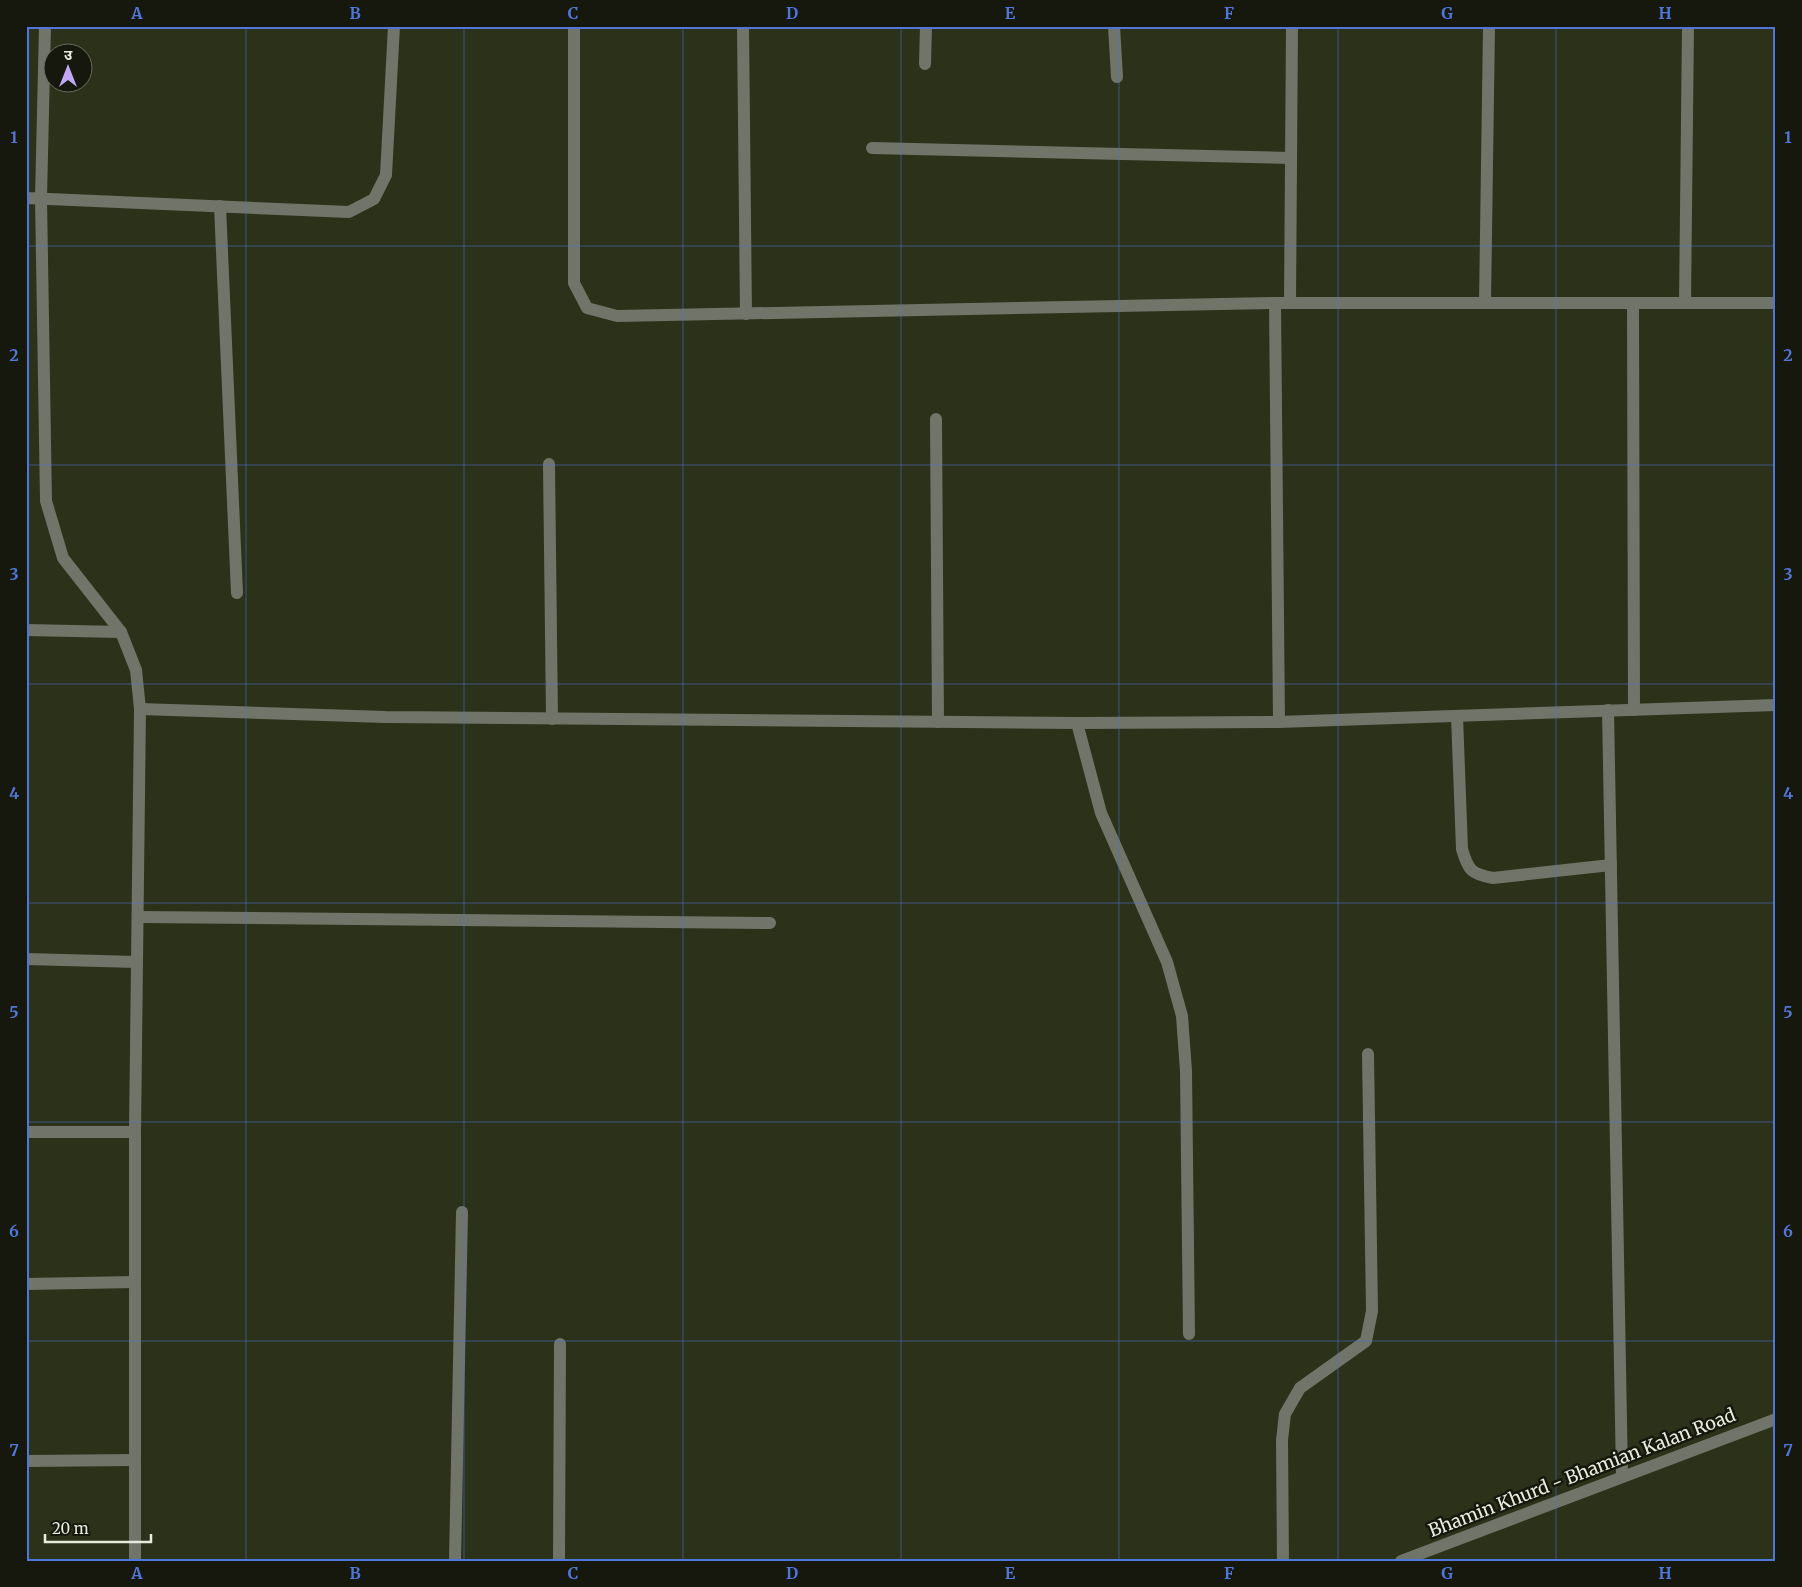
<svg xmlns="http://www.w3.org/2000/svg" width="1802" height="1587" viewBox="0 0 1802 1587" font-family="Merriweather,'Noto Sans Devanagari',serif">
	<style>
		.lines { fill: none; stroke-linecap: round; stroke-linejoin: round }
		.minor { stroke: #717468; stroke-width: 12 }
		.grid { fill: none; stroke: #5076d9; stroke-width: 1; stroke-opacity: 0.55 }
		.labels { text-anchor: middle; stroke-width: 5; stroke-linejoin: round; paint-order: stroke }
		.street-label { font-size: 18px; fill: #e8ecdd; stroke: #16180e }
		.neatline { fill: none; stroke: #5076d9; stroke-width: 2 }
		.grid-label { font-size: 16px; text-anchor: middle; font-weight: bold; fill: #5076d9 }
	</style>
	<rect width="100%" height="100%" fill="#2c311a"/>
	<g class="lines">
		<g class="minor">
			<path d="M45,26L41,198L46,501L63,558L121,632L136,670L140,709L135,1132V1561"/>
			<path d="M574,26V283L587,308L617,316L1275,303H1776"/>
			<path d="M743,26L746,314"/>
			<path d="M1114,26L1117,77"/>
			<path d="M925,64L926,26"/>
			<path d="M872,148L1291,158"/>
			<path d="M26,198L349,212L374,199L386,175L394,26"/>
			<path d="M220,206L237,593"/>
			<path d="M1275,303L1279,722"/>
			<path d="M1290,303L1292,26"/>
			<path d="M1485,303L1489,26"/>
			<path d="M1633,303L1634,710"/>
			<path d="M1685,303L1688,26"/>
			<path d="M936,419L938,722"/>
			<path d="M549,464L552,719"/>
			<path d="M26,630L121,632"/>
			<path d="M140,709L385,717L1077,723L1279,722L1776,705"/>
			<path d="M1608,710L1622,1475"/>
			<path d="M1457,716L1462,849C1468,870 1471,874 1493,878L1611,865"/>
			<path d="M1077,723L1101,813L1167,962L1182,1016L1186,1071L1189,1334"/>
			<path d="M138,917L770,923"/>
			<path d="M26,959L137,962"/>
			<path d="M26,1132H135"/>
			<path d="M26,1284L135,1282"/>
			<path d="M26,1461L135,1460"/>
			<path d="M455,1561L462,1212"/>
			<path d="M559,1561L560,1344"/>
			<path d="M1283,1561L1282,1440L1285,1414L1300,1388L1366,1341L1372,1311L1368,1054"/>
			<path d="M1401,1561L1776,1419"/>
		</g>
	</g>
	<path class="grid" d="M246,26V1561M464,26V1561M683,26V1561M901,26V1561M1119,26V1561M1338,26V1561M1556,26V1561M26,246H1776M26,465H1776M26,684H1776M26,903H1776M26,1122H1776M26,1341H1776"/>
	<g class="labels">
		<g class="street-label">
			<text transform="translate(1582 1473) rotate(-21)" y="6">Bhamin Khurd - Bhamian Kalan Road</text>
		</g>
	</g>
	<rect width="1802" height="1587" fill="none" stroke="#16180e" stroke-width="55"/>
	<g transform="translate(68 68)"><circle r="24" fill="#16180e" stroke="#6a6d61"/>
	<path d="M0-4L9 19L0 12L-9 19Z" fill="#c0a8f4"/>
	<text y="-8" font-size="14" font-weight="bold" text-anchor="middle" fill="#e8ecdd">उ</text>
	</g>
	<path d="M45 1534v8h106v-8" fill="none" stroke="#e8ecdd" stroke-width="2.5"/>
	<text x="52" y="1534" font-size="15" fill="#e8ecdd" stroke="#16180e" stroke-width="4" paint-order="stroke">20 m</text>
	<rect x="28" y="28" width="1746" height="1532" class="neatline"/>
	<g class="grid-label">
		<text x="137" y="19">A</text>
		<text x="355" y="19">B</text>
		<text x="573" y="19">C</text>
		<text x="792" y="19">D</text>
		<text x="1010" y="19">E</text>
		<text x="1229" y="19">F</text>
		<text x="1447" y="19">G</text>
		<text x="1665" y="19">H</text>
		<text x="14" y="143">1</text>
		<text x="1788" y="143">1</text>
		<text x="14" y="361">2</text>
		<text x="1788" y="361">2</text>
		<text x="14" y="580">3</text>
		<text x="1788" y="580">3</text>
		<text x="14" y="799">4</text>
		<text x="1788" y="799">4</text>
		<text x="14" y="1018">5</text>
		<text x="1788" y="1018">5</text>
		<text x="14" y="1237">6</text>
		<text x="1788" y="1237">6</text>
		<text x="14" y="1456">7</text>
		<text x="1788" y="1456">7</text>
		<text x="137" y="1579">A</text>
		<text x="355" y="1579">B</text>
		<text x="573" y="1579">C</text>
		<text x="792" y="1579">D</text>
		<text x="1010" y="1579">E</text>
		<text x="1229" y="1579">F</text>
		<text x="1447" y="1579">G</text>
		<text x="1665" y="1579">H</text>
	</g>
</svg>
